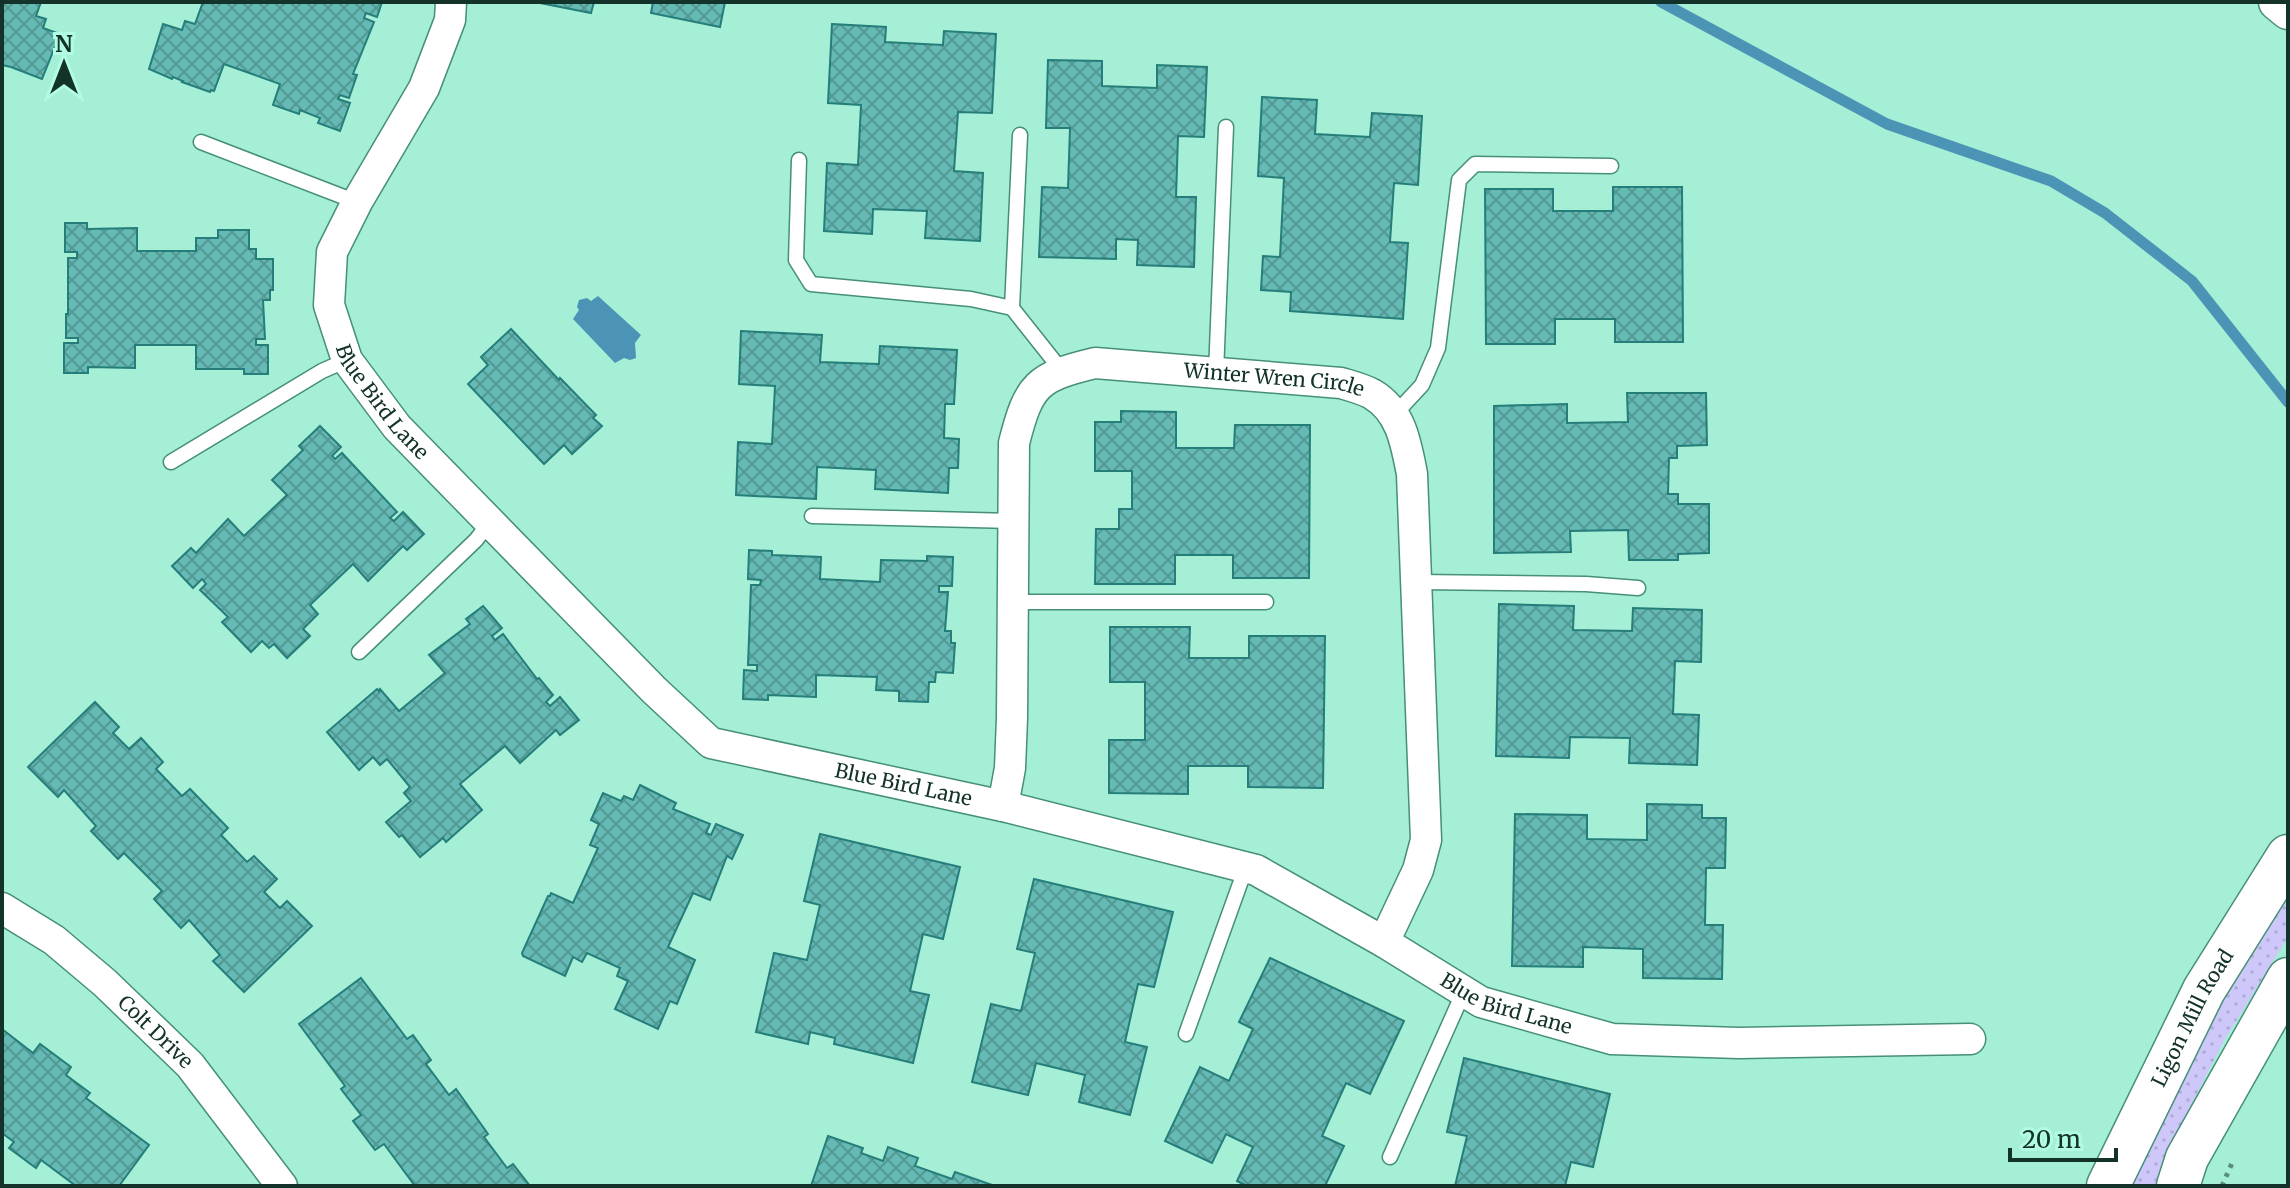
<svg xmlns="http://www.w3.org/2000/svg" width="2290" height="1188" viewBox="0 0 2290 1188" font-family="Merriweather,serif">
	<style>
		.grass { fill: url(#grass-dots) }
		.water { fill: #4b94b6 }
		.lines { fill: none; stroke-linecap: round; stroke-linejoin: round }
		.stream { stroke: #4b94b6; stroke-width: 11 }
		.building { fill: url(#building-cross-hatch); stroke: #257e7a; stroke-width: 2 }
		.service-casing { stroke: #468f78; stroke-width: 17 }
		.minor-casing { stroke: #468f78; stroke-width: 33 }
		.tertiary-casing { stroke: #468f78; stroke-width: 39 }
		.secondary-casing { stroke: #468f78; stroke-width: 45 }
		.path { stroke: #598e7c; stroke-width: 5; stroke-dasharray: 4 6; stroke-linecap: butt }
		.service { stroke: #fff; stroke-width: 14 }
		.minor { stroke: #fff; stroke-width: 30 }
		.tertiary { stroke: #fff; stroke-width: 36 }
		.secondary { stroke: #fff; stroke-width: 42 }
		.labels { text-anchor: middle; stroke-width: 7; stroke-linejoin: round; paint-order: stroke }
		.street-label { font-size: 20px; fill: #133229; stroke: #b1fce2 }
	</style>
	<defs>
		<pattern id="grass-dots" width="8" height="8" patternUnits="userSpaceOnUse" patternTransform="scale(2)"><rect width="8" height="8" fill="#cec7fa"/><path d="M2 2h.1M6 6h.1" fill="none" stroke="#b0abd6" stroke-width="1.8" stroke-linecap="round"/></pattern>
		<pattern id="building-cross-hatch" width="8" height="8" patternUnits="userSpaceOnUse" patternTransform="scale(2)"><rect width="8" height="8" fill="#66bab5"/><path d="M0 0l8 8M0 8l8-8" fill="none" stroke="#539893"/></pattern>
	</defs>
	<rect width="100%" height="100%" fill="#a4efd5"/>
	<path class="grass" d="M2288,892V937L2224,1041L2190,1107L2157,1186H2130L2202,1030Z"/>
	<path class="water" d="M598,296L641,335L635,343L636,358L630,360L624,358L615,363L573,319L579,310L577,307L579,300L587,298L591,301Z"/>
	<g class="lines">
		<path class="stream" d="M1661,2L1887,124L2051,181L2105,213L2192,281L2288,402"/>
	</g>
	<g class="building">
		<path d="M2,2H41L36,16L46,19L43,28L60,34L42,79L11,67L2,65Z"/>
		<path d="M203,2H382L377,17L366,13L364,18L374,22L353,74L357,75L349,98L340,95L338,99L350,103L340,131L318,123L320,118L300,110L299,114L273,105L280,84L224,64L214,91L211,90L210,92L182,82L183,81L173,77L172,79L149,69L163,24L182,30L185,21L195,24Z"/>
		<path d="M535,2H594L591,13Z"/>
		<path d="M653,2H725L720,27L651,13Z"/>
		<path d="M832,24L886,27L885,42L943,45L944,31L996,34L992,113L958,112L954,171L983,173L980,241L925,238L927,211L873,209L872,234L824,231L827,163L858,165L861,105L828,103Z"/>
		<path d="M1048,60L1102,61V86L1157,88V65L1207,67L1204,137L1178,136L1176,197H1196L1194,267L1137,265L1138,240L1116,239V259L1039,257L1042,187L1068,188L1070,128H1046Z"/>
		<path d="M1262,97L1317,100L1315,134L1370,137L1372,113L1422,116L1418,185L1394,183L1390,242L1408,243L1403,319L1290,311L1291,292L1261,290L1263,256L1280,257L1284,178L1258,176Z"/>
		<path d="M1613,187H1682L1683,342H1615V319H1555V344H1486L1485,189H1553V211H1613Z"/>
		<path d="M65,223H87V229L137,228V251H196V238H218V230H249V249H256V259H273V290H270V300H263L265,339H256V345H268V374H244V369H196V345H135V368L88,367V373H64V343H78V338H66V314H68V258H77V252H65Z"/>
		<path d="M511,329L559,380L560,378L596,415L593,418L602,426L572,454L564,445L544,464L468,384L488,365L481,357Z"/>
		<path d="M741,331L822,335L820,362L879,364L880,346L957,350L954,404H945L944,438L959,439L958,468H949L948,493L875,489L876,470L817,467L816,499L736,495L738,442L772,444L775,386L739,384Z"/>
		<path d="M1627,393H1706L1707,445L1677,446V458H1669L1668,494H1678V504H1709V553L1678,554V560H1629L1628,530L1570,531L1571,552L1494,553V406L1567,404V423L1628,422Z"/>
		<path d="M1121,411L1176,412V448H1234L1235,425H1310L1309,578H1233V555H1175V584H1095L1096,529H1119V509H1132V471H1095V422H1121Z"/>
		<path d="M320,426L341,447L332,456L335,459L342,453L397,512L390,518L394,521L403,512L424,534L407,550L403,546L368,581L353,564L310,605L318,614L303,629L310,636L287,658L274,644L269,648L262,641L251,652L222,622L228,617L200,590L206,584L202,579L193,588L172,566L191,548L196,553L228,519L244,536L287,495L272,480L303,450L299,446Z"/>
		<path d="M749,550L772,551V555L821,557L820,579L880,582L881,560L927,561V556L953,557L952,586H939V592H948L945,631H951V643H955L953,673L936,672L935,682H929L928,702L899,701V691L876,690L877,677L816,675V697L768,695V700L743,699L744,670L757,671V665H748L751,585H760L761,580L748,579Z"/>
		<path d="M1499,604L1574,606L1573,630L1632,631L1633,608L1702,610L1701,662L1675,661L1673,714L1699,715L1697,765L1629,763L1630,738L1570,737L1569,758L1496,756Z"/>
		<path d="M483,606L502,628L492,636L495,640L503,634L537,679L539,678L553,695L546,702L550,706L560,697L579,720L560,735L556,730L520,763L505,746L460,784L482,810L446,842L443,838L420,857L402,835L399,837L386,822L411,801L404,793L410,787L387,759L380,765L373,757L359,770L327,732L377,689L379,691L380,689L399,711L445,673L429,655L470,624L466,619Z"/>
		<path d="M1110,627H1190L1189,658H1249V636H1325L1323,788L1248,787V766H1188V794L1109,793V740H1145V682H1110Z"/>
		<path d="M95,702L119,727L113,733L129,749L141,738L163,762L156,769L182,796L190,789L228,828L221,835L247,862L254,856L277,879L264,892L280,908L287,901L312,926L244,992L213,961L220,955L189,920L181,928L154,899L162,891L124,853L118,859L91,831L96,826L64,790L58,797L28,767Z"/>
		<path d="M640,785L676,803L673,809L710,824L706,833L711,835L716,824L743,835L732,859L727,856L710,900L693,893L668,947L695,960L677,1004L670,1001L658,1029L615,1009L628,981L617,976L620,968L587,953L582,962L573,957L565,976L523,956L522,953L548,896H550L551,893L573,903L598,848L590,845L599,824L591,820L603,793L621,801L624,796L633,800Z"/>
		<path d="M1647,804L1702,805V818H1726L1725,868H1706L1705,925H1723L1722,979L1643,978V949L1583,947V967L1512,966L1515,814L1587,815V839L1647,840Z"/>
		<path d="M820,834L960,867L943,939L923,934L910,991L929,995L913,1063L834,1044L835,1038L810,1032L808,1044L756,1032L774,953L807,960L820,905L804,901Z"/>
		<path d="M1034,879L1173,912L1154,987L1138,984L1125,1042L1147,1047L1130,1115L1079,1102L1085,1075L1036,1063L1028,1095L972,1082L991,1004L1021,1011L1035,953L1017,949Z"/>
		<path d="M1270,958L1404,1021L1370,1094L1346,1083L1322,1136L1344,1146L1325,1186H1247L1237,1181L1253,1147L1226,1134L1212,1163L1165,1141L1200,1067L1229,1081L1253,1029L1239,1022Z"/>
		<path d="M361,978L407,1039L413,1035L431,1060L426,1064L449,1095L456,1089L488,1134L484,1137L507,1168L513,1164L530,1186H415L384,1144L375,1150L353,1121L361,1115L341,1089L345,1086L299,1024Z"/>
		<path d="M2,1029L33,1053L40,1044L71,1067L66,1075L90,1093L86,1098L149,1145L119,1186H76L41,1160L36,1168L9,1148L14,1142L2,1133Z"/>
		<path d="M1464,1058L1610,1094L1593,1167L1571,1162L1565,1186H1455L1467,1136L1447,1132Z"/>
		<path d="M828,1136L863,1148L861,1153L883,1161L888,1147L918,1158L915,1166L952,1179L955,1172L995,1186H811Z"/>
	</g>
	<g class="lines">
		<defs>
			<g id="service">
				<path d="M201,142L357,202"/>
				<path d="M799,160L796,260L811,284L971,299L1012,308L1062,371"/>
				<path d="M1012,308L1020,135"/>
				<path d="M1216,373L1226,127"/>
				<path d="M1395,414L1422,385L1438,348L1459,180L1475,164L1611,166"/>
				<path d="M171,462L322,371L347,360"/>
				<path d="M812,516L1013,521"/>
				<path d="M1417,582L1586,584L1638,588"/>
				<path d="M1013,602H1266"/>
				<path d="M359,652L476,540L490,522"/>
				<path d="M1186,1034L1246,867"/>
				<path d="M1390,1157L1464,991"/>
			</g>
			<g id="minor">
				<path id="s1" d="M451,2L450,20L424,88L357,202L332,252L329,305L347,360L397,427L654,690L711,743L1003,806L1256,870L1384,942L1481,1002L1612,1039L1739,1043L1970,1039"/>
				<path id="s2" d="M1003,806L1010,768L1012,718L1014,443C1029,384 1037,377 1095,363L1341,383C1351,386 1363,389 1372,394C1401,411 1406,443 1412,474L1426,840L1418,870L1384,942"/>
				<path id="s3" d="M2,908L54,940L105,983L190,1065L282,1186"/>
			</g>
			<path id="tertiary" d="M2277,2L2288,11"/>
			<g id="secondary">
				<path id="s4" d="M2108,1186L2204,990L2288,856"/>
				<path d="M2178,1186L2187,1158L2288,979"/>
			</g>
		</defs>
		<use href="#service" class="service-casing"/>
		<use href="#minor" class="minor-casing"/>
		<use href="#tertiary" class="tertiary-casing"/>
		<use href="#secondary" class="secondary-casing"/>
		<path class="path" d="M2222,1186L2232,1163"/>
		<use href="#service" class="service"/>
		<use href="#minor" class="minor"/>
		<use href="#tertiary" class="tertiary"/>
		<use href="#secondary" class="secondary"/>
	</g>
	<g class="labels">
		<g class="street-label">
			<text dy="7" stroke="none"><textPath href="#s2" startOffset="668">Winter Wren Circle</textPath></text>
			<text dy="7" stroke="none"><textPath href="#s1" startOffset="444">Blue Bird Lane</textPath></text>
			<text dy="7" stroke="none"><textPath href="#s1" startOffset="1116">Blue Bird Lane</textPath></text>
			<text dy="7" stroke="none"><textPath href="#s1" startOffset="1764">Blue Bird Lane</textPath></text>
			<text dy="7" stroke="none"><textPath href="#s4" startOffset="188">Ligon Mill Road</textPath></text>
			<text dy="7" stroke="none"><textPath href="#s3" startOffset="198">Colt Drive</textPath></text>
		</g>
	</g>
	<rect width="2290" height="1188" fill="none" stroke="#133229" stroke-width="8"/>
	<g transform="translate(64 64)" stroke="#b1fce2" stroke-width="6" paint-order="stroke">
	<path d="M0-6L14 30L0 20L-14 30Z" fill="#133229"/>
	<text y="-12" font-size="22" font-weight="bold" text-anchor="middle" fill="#133229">N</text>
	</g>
	<path d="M2010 1148v12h106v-12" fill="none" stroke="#133229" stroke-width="4"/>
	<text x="2022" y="1148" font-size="24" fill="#133229" stroke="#b1fce2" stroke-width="6" paint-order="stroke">20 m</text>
</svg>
